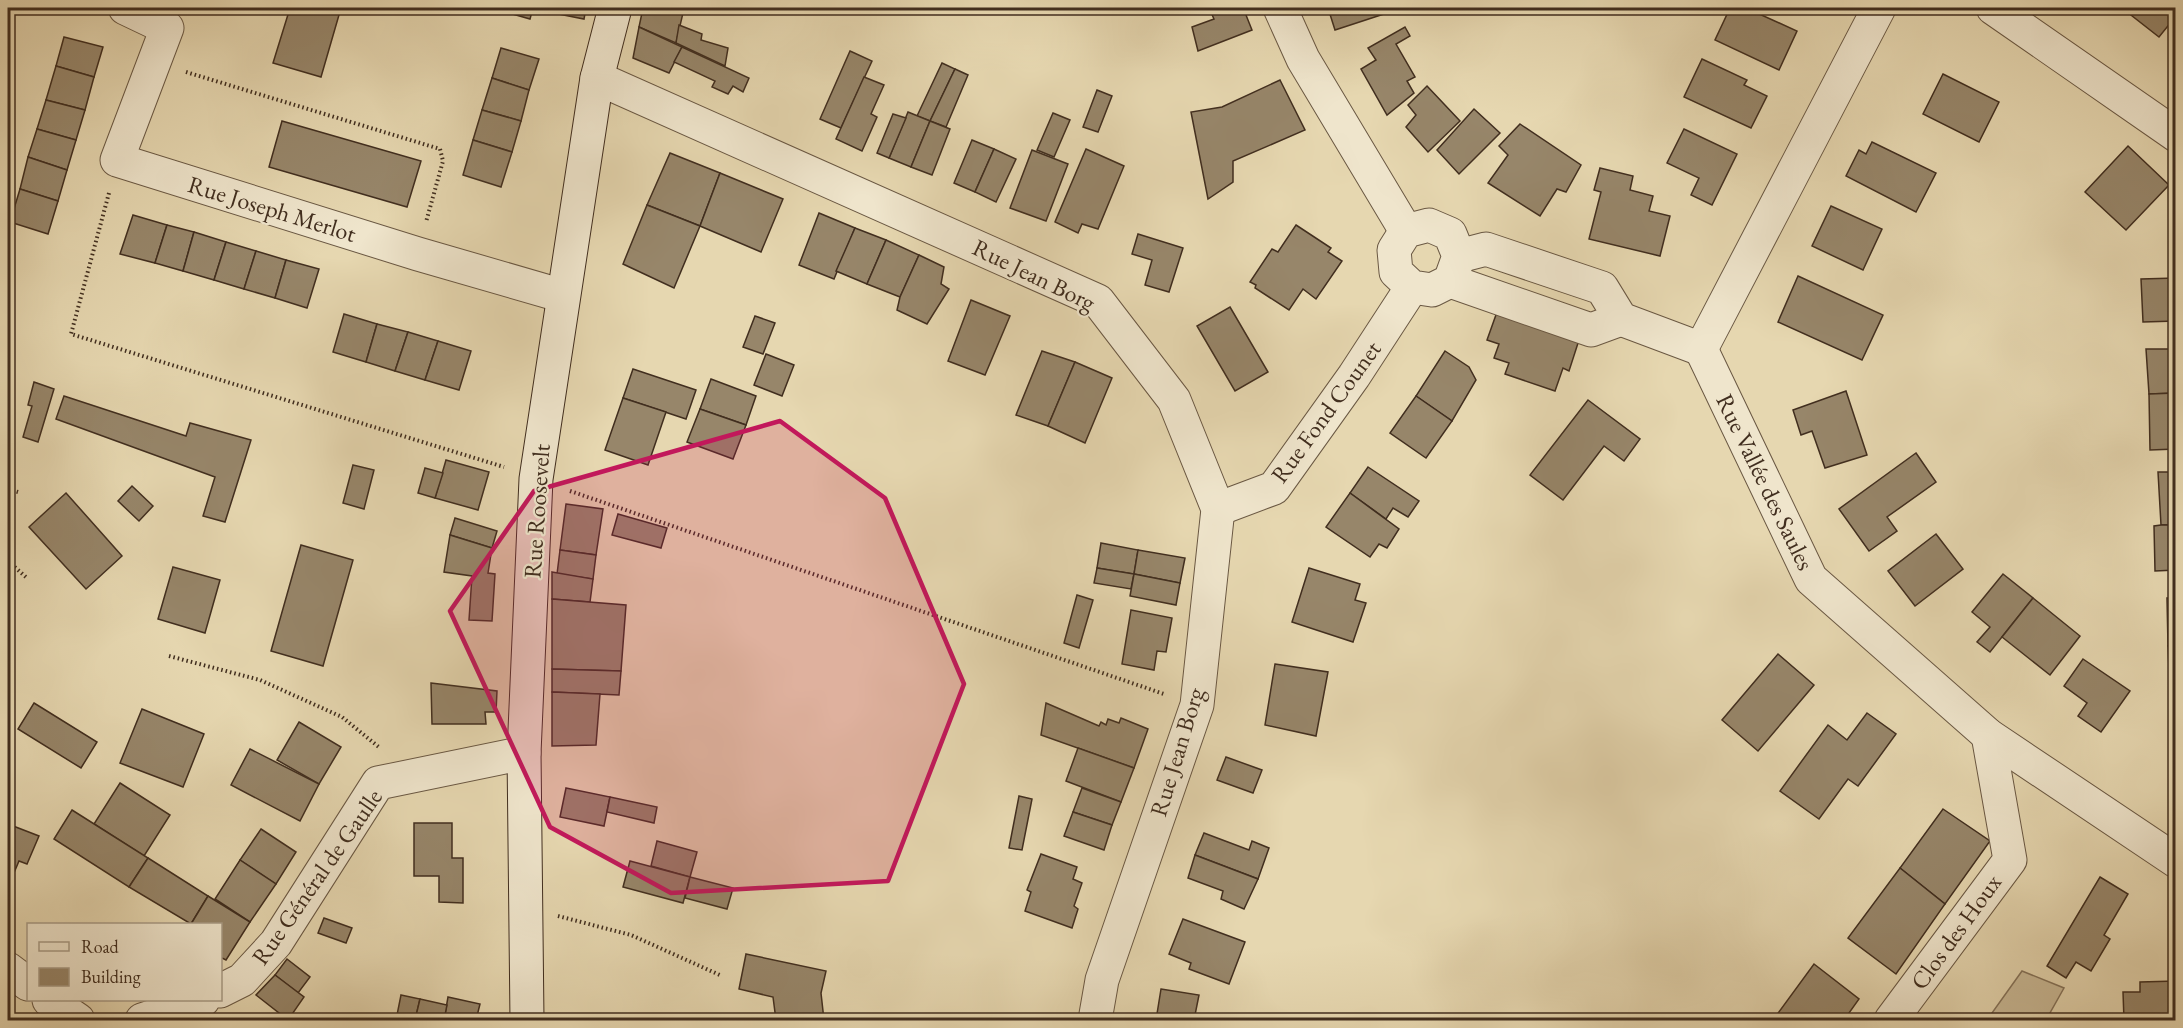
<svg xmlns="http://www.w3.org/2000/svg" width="2183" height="1028" viewBox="0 0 2183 1028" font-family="'EB Garamond',serif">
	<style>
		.green { fill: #caba97; stroke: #86745b; stroke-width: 1.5 }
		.building { fill: #97866a; stroke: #412e1f; stroke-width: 1.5 }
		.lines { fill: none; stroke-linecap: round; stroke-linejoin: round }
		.street-casing { stroke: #6a5843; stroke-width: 35 }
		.secondary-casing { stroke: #412e1f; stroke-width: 35 }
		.path { stroke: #412e1f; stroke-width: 4; stroke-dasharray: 1.5 3; stroke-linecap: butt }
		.street { stroke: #efe5cc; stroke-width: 33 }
		.secondary { stroke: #efe5cc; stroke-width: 33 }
		.marked { fill: #c2185b; fill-opacity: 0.2; stroke: #c2185b; stroke-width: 4.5; stroke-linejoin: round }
		.labels { text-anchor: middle; stroke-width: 4.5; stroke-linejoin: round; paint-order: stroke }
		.street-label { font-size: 24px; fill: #412e1f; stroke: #efe5cc }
	</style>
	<rect width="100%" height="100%" fill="#e6d7b0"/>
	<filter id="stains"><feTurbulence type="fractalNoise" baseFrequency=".00333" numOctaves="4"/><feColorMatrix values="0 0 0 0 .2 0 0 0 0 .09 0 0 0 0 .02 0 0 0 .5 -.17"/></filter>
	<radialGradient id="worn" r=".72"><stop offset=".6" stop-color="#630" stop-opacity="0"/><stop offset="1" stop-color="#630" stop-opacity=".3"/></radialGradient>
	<path class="green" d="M2022,971L2064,988L2046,1020H1987Z"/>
	<g class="building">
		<path d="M290,8H341L321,77L273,63Z"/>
		<path d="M511,8H533L530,19L509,13Z"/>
		<path d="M643,8L683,13L676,43L639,27Z"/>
		<path d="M1209,8H1250L1244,10L1252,30L1198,51L1192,27L1214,19Z"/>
		<path d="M1328,8H1385L1387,13L1335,30Z"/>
		<path d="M1730,8H1746L1797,31L1779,70L1715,40Z"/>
		<path d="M2122,8H2176V16L2159,37Z"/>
		<path d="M533,9V8H586L584,19Z"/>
		<path d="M679,25L702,34L701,40L728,48L725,66L676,43Z"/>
		<path d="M639,27L682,47L669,73L633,58Z"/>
		<path d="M1405,27L1410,36L1396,44L1415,77L1407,81L1414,93L1387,115L1361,69L1376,60L1368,48Z"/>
		<path d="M64,37L103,47L94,77L56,66Z"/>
		<path d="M682,47L749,78L743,92L733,86L728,94L712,87L715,81L674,62Z"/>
		<path d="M501,48L539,59L529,90L492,78Z"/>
		<path d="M850,51L872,61L841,128L820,119Z"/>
		<path d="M1702,59L1747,80L1744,85L1767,96L1751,128L1684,97Z"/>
		<path d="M942,63L955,69L930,121L917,116Z"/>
		<path d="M56,66L94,77L85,110L46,100Z"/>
		<path d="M955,69L968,75L946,127L930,121Z"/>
		<path d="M1943,74L1999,102L1979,142L1923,114Z"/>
		<path d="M864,77L884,85L871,114L877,117L862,151L836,139Z"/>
		<path d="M492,78L529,90L521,121L482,110Z"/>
		<path d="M1280,80L1305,130L1233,161V182L1208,199L1191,112L1222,107Z"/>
		<path d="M1427,86L1460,121L1428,152L1406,127L1416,115L1408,105Z"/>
		<path d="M1097,90L1112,96L1098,132L1083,127Z"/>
		<path d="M46,100L85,110L76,140L37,129Z"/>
		<path d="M1474,109L1500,133L1459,174L1437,150Z"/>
		<path d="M482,110L521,121L512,152L473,140Z"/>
		<path d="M908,112L930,121L911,167L889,158Z"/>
		<path d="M1053,113L1070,120L1054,157L1037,150Z"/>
		<path d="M893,114L906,118L889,158L877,153Z"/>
		<path d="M282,121L421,161L407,207L269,167Z"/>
		<path d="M930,121L950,129L932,175L911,167Z"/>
		<path d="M1520,124L1581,165L1566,192L1557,189L1540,216L1488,183L1508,155L1499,146Z"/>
		<path d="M37,129L76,140L67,170L28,157Z"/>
		<path d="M1684,129L1737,154L1712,205L1691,195L1699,178L1667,163Z"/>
		<path d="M473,140L512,152L501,187L463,175Z"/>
		<path d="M972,140L994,149L975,192L954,183Z"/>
		<path d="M1872,142L1936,173L1916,212L1846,176L1859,150L1866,154Z"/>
		<path d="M2128,146L2169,185L2126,230L2085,192Z"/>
		<path d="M994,149L1016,159L996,202L975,192Z"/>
		<path d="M1086,149L1124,166L1098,229L1082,224L1078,233L1055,222Z"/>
		<path d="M1032,150L1068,164L1046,221L1010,208Z"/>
		<path d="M670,153L720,173L700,226L647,205Z"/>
		<path d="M28,157L67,170L58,201L20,189Z"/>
		<path d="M1600,168L1633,176L1630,190L1653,196L1649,211L1670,216L1660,256L1589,239L1601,192L1594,190Z"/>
		<path d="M720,173L783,199L761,252L700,226Z"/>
		<path d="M20,189L58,201L48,234L10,222Z"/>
		<path d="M647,205L700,226L674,288L623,264Z"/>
		<path d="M1831,206L1882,229L1863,270L1812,246Z"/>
		<path d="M819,213L855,228L834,279L799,265Z"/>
		<path d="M133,215L167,225L155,263L120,254Z"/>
		<path d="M167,225L194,232L183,271L155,263Z"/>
		<path d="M1296,225L1331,248L1328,252L1342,261L1316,299L1303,289L1289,310L1255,288L1256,285L1250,282L1272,249L1278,252Z"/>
		<path d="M855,228L886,240L867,284L836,271Z"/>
		<path d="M194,232L226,242L214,280L183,271Z"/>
		<path d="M1138,234L1183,248L1169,292L1145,285L1152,260L1132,254Z"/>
		<path d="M886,240L919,255L900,297L867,284Z"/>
		<path d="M226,242L256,251L244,289L214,280Z"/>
		<path d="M256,251L286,260L275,298L244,289Z"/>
		<path d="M919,255L944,267L941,284L949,289L927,324L897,310L900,297Z"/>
		<path d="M286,260L319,269L307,308L275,298Z"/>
		<path d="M1798,276L1883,315L1862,360L1778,322Z"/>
		<path d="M2176,278V321L2143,322L2141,279Z"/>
		<path d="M971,300L1010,316L985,375L948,361Z"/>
		<path d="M1230,307L1268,372L1235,391L1197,326Z"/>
		<path d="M1497,312L1579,340L1569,371L1563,368L1555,391L1505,374L1509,363L1494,358L1499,344L1487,340Z"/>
		<path d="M344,314L377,324L366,362L333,352Z"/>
		<path d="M755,316L775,323L763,354L743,347Z"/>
		<path d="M377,324L408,332L395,371L366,362Z"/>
		<path d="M408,332L438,341L425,380L395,371Z"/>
		<path d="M438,341L471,351L459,390L425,380Z"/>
		<path d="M2146,349H2176V393L2149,394Z"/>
		<path d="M1042,351L1075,362L1048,426L1016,415Z"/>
		<path d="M1445,351L1469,367L1476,380L1452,421L1416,396Z"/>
		<path d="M766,354L794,365L782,396L754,385Z"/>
		<path d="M1075,362L1112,378L1085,443L1048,426Z"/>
		<path d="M633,369L696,390L686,419L623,398Z"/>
		<path d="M711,379L756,396L746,425L700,409Z"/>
		<path d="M34,382L54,389L38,442L23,437L32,406L28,405Z"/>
		<path d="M1846,391L1867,455L1825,468L1812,431L1801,435L1793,410Z"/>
		<path d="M2176,393V449L2150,450L2149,394Z"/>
		<path d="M64,396L186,436L190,423L251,440L225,522L203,516L215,477L56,419Z"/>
		<path d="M1416,396L1452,421L1426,458L1390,433Z"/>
		<path d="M623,398L666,412L648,465L605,450Z"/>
		<path d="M1588,400L1640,439L1624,461L1604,446L1563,500L1530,475Z"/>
		<path d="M700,409L746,425L733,459L687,442Z"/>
		<path d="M1916,453L1936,482L1887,517L1897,531L1869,551L1839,509Z"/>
		<path d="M446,460L489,472L478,510L435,498Z"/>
		<path d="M353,465L374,470L364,509L343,503Z"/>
		<path d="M1368,467L1419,501L1408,517L1393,508L1386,519L1350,493Z"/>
		<path d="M425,468L443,473L435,498L418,493Z"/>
		<path d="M2158,472H2176V525H2161Z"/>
		<path d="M132,486L153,506L139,521L118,501Z"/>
		<path d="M66,493L122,556L86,589L29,527Z"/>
		<path d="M1350,493L1399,529L1387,548L1379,544L1370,557L1326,527Z"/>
		<path d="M566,504L603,509L596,555L560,550Z"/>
		<path d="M618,514L667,528L661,548L612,535Z"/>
		<path d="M455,518L497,531L492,548L450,535Z"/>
		<path d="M2161,525H2176V570L2155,571L2154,526Z"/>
		<path d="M1936,534L1963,569L1915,606L1888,571Z"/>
		<path d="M450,535L492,548L488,573L495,574L492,621L469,620L472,576L444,572Z"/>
		<path d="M1101,543L1138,550L1134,574L1097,568Z"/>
		<path d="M301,545L353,560L323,666L271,651Z"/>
		<path d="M560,550L596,555L593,579L557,574Z"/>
		<path d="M1138,550L1185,558L1180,583L1134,574Z"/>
		<path d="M173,567L220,580L205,633L158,619Z"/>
		<path d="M1097,568L1134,574L1131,589L1094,583Z"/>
		<path d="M1309,568L1360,584L1355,600L1366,603L1353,642L1292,622Z"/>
		<path d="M552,572L593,579L590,602L552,599Z"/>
		<path d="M1134,574L1180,583L1176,605L1130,596Z"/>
		<path d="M2003,574L2033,598L1990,652L1977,642L1990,627L1972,612Z"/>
		<path d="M1077,595L1093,600L1079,648L1064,643Z"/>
		<path d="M2033,598L2080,636L2050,675L2002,637Z"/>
		<path d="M2167,598H2176V645L2168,646Z"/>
		<path d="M552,599L626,605L621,671L552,669Z"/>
		<path d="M1131,610L1172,618L1166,652L1157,651L1154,670L1122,664Z"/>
		<path d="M2176,645V693H2170L2168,646Z"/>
		<path d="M1778,654L1814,685L1758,751L1722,720Z"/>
		<path d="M2083,659L2130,691L2101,732L2078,716L2087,703L2064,686Z"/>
		<path d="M1275,664L1328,672L1316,736L1265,725Z"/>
		<path d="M552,669L621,671L619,695L552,692Z"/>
		<path d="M431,683L497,691L496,712H485L486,724H432Z"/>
		<path d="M552,692L600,694L596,745L552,746Z"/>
		<path d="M34,703L97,742L81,768L18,729Z"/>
		<path d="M1046,703L1099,726L1101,722L1106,725L1108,719L1119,723L1121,718L1148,729L1134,768L1041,735Z"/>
		<path d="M142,709L204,734L183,787L120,763Z"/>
		<path d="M1867,713L1896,734L1858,786L1848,779L1819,819L1780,791L1828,725L1847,740Z"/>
		<path d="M299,722L341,747L319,784L277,760Z"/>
		<path d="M1078,748L1134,768L1121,802L1066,781Z"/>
		<path d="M250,749L319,784L300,821L231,785Z"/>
		<path d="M1226,757L1262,770L1253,793L1217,780Z"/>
		<path d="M120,783L170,815L144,856L94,824Z"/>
		<path d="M566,788L610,797L604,826L560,817Z"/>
		<path d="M1082,788L1121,802L1112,825L1073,812Z"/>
		<path d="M1019,796L1032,799L1022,850L1009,848Z"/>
		<path d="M610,797L657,807L654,823L607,812Z"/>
		<path d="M1943,809L1990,841L1945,904L1900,868Z"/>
		<path d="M72,810L148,858L129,887L54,839Z"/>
		<path d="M1073,812L1112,825L1104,850L1064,836Z"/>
		<path d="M414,823H452V858H463V903L439,902V876H414Z"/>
		<path d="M8,824L39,836L27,864L19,861L8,887Z"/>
		<path d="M261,829L296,852L276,884L240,860Z"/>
		<path d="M1204,833L1249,850L1252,841L1269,848L1258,879L1195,855Z"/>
		<path d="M657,841L697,852L690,877L651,866Z"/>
		<path d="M1041,854L1077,867L1073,879L1082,883L1074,906L1078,909L1072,928L1025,911L1031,892L1027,890Z"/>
		<path d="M1195,855L1258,879L1244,909L1221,899L1223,891L1188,878Z"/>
		<path d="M148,858L208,896L191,924L129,887Z"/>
		<path d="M240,860L276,884L250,922L215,899Z"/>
		<path d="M630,861L690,877L683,903L623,887Z"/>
		<path d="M1900,868L1945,904L1896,974L1848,938Z"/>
		<path d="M690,877L733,888L727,909L685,898Z"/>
		<path d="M2100,877L2128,894L2104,935L2110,939L2091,971L2076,962L2066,978L2047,966Z"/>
		<path d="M208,896L250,922L226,960L220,957V924H191Z"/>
		<path d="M324,918L352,928L346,943L318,933Z"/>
		<path d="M1183,919L1245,942L1229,984L1189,969L1191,963L1169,954Z"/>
		<path d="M746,954L826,971L821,993L824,1020H776L773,997L739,989Z"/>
		<path d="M287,959L310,977L298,993L275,975Z"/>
		<path d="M1814,964L1859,999L1844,1020H1773Z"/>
		<path d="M275,975L304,997L288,1020L256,995Z"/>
		<path d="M2176,981V1020H2124L2123,992H2140V982Z"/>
		<path d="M1161,989L1199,995L1194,1020H1156Z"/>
		<path d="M401,995L420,999L415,1020H396Z"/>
		<path d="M448,997L480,1004L476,1020H444Z"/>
		<path d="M420,999L447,1005L444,1020H415Z"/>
	</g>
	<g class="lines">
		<defs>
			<g id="street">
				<path d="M125,8L167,28L117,160L418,254L563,296"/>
				<path d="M1280,8L1303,59L1406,231"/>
				<path d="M1993,8L2176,135"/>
				<path d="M597,78L1098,301L1174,400L1218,509L1197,705L1102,980L1095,1020"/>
				<path d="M1429,225L1450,234L1459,256L1450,281L1432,290L1412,287L1396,272L1394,250L1406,231Z"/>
				<path d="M1459,256L1486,249L1602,288L1621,319L1701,349"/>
				<path d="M1450,281L1591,330L1621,319"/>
				<path d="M1701,349L1811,579L1988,735L2176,861"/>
				<path d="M1701,349L1879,8"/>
				<path d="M1218,509L1274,488L1354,376L1412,287"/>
				<path d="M8,969L28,984"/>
				<path d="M220,991L242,980L276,943L378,783L524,753"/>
				<path d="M49,1000L78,1020"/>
				<path d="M142,1020L203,1000"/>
				<path d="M1891,1020L2010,860L1988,735"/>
			</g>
			<path id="secondary" d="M527,1020L524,753L536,479L597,78L615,8"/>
		</defs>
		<use href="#street" class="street-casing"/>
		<use href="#secondary" class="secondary-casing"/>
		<g class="path">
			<path d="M186,72L440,149L443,161L426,222"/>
			<path d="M109,193L71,334L504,467"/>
			<path d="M8,489L18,492"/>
			<path d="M570,491L1164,694"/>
			<path d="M8,561L28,579"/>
			<path d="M169,656L260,680L342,717L380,748"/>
			<path d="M558,916L631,935L722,976"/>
		</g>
		<use href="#street" class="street"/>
		<use href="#secondary" class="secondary"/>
	</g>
	<path class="marked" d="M780,421L885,498L964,684L888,881L671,893L550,827L450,611L534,491Z"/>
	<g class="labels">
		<g class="street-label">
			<text transform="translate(272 209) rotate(17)" y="8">Rue Joseph Merlot</text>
			<text transform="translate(1034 275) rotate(26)" y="8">Rue Jean Borg</text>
			<text transform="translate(1326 412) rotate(-54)" y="8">Rue Fond Counet</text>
			<text transform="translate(1765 482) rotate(64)" y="8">Rue Vallée des Saules</text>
			<text transform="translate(537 511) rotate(-86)" y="8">Rue Roosevelt</text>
			<text transform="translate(1177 752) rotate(-73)" y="8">Rue Jean Borg</text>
			<text transform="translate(317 877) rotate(-55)" y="8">Rue Général de Gaulle</text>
			<text transform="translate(1956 932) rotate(-54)" y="8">Clos des Houx</text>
		</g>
	</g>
	<rect width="2183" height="1028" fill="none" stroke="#e6d7b0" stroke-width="30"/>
	<rect x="9" y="9" width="2165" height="1010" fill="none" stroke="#412e1f" stroke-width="3"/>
	<rect x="15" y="15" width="2153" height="998" fill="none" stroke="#412e1f" stroke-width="1.5"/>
	<rect x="27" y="923" width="195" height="78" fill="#efe5cc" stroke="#a99c87" stroke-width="1.5"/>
	<rect x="39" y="942" width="30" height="9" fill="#efe5cc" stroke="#a99c87" stroke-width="1.5"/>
	<text x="81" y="953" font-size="18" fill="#412e1f">Road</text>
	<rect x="39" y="968" width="30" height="18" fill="#97866a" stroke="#a99c87" stroke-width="1.5"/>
	<text x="81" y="983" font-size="18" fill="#412e1f">Building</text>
	<rect width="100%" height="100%" filter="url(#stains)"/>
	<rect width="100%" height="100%" fill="url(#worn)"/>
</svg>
